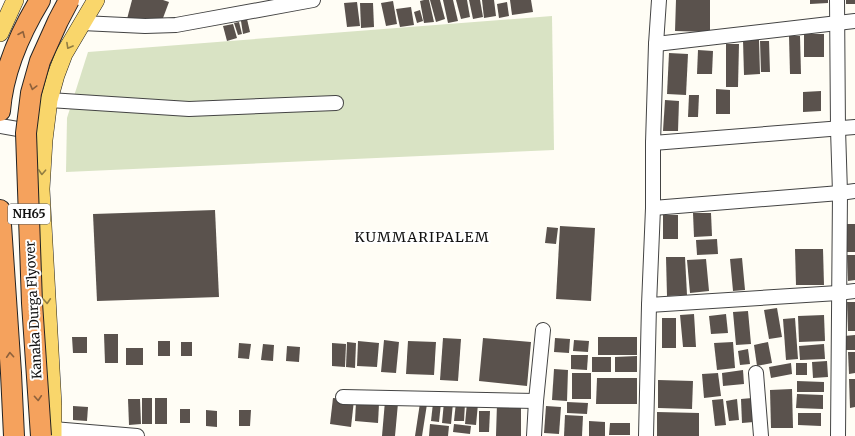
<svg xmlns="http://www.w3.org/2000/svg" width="855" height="436" viewBox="0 0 855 436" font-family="Merriweather,serif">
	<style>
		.cemetery { fill: #d9e3c4 }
		.building { fill: #5a524d }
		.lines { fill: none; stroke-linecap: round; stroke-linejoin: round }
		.minor-casing { stroke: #444; stroke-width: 16 }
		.major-casing { stroke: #222; stroke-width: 18 }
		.highway-casing { stroke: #222; stroke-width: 22 }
		.minor { stroke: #fff; stroke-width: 14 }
		.major { stroke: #f9d66b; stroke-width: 17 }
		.highway { stroke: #f5a25d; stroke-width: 20 }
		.highway-bridge-casing { stroke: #222; stroke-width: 22; stroke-linecap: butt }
		.highway-bridge { stroke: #f5a25d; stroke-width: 20 }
		.oneway { stroke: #8e613b }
		.oneway2 { stroke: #917d42 }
		.labels { text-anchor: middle; stroke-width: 4; stroke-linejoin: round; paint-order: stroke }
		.shield { fill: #fff; stroke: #585858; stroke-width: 1 }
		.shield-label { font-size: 12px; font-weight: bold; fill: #111 }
		.street-label { font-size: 13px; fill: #111; stroke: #fff }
		.neighbourhood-label { font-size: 14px; letter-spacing: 1px; fill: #111; stroke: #fff }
	</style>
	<rect width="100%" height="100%" fill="#fffdf5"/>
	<path class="cemetery" d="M552,16L554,150L66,172L67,118L88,52Z"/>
	<g class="building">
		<path d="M132,0H163L169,2L163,18L127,19Z"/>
		<path d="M424,0H429L434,22L424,23L420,1Z"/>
		<path d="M430,0H440L445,19L436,22Z"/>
		<path d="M443,0H453L458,21L448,23Z"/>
		<path d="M456,0H467L470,17L461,19Z"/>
		<path d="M469,0H480L483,17L473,19Z"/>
		<path d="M482,0H494L496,16L484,18Z"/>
		<path d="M510,0H531L533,12L512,15Z"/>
		<path d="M676,0H710V32L675,31Z"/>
		<path d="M810,0H828V3L810,4Z"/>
		<rect x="846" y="0" width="9" height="4"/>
		<path d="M393,1L397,24L386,26L381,3Z"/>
		<path d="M357,2L360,26L347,27L344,3Z"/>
		<path d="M507,2L509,16L499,18L497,4Z"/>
		<path d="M360,3H373L374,27L361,28Z"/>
		<path d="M411,7L414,25L400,27L396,9Z"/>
		<path d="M420,10L423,21L417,23L414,12Z"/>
		<path d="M247,19L250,32L243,34L241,21Z"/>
		<path d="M239,22L242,34L238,35L234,23Z"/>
		<path d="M233,24L237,38L227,41L223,26Z"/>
		<rect x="804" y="34" width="20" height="23"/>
		<path d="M789,36H800L801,74H790Z"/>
		<path d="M743,40H759L760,74L744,75Z"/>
		<path d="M760,41H769L770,72H761Z"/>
		<path d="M726,44H739L738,87H726Z"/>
		<path d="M698,50L713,51L712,74H697Z"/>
		<path d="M669,53L688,54L686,95L667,94Z"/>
		<path d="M716,89L730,90V114H716Z"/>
		<path d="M821,91V111L803,112V92Z"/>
		<path d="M689,95H699L698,117H688Z"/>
		<path d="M665,100L679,101L678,131H663Z"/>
		<path d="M215,210L219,297L97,301L93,214Z"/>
		<path d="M693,213H711L712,236L694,237Z"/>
		<rect x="663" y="215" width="15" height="24"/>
		<path d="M844,224H855V252H845Z"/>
		<path d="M560,226L595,228L591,301L556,299Z"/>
		<path d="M547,227L558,228L556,244L545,243Z"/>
		<path d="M717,239L718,254L697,255L696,240Z"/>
		<path d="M795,249H823L824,285H796Z"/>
		<path d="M847,255H855V280L848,281Z"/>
		<path d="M666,257H685L687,295L667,296Z"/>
		<path d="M742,258L745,290L733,291L730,259Z"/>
		<path d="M706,259L709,291L690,293L687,260Z"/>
		<path d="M847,302H855V331H848Z"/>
		<path d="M777,308L782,337L769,339L764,310Z"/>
		<path d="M748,311L751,344L736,345L733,312Z"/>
		<path d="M694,314L696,347H683L680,315Z"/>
		<path d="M726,314L728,333L711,334L709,316Z"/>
		<path d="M824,315L825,341L799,342L798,316Z"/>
		<rect x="662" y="318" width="14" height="30"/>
		<path d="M795,318L798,359L786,360L783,319Z"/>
		<path d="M104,334H118V363H105Z"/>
		<path d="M855,335V350H845L844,336Z"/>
		<path d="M72,337H87V353H73Z"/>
		<rect x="598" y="337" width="39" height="18"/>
		<path d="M443,338L461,339L458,381L440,380Z"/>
		<path d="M483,338L531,342L527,386L479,381Z"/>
		<path d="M555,338L570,339L569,353L554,352Z"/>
		<path d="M384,340L399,342L396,373L381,372Z"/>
		<path d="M574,340L589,341L588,352L573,351Z"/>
		<rect x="158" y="341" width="12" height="15"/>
		<path d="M358,341L379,343L377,367L357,366Z"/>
		<path d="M408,341L436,342L434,375L406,374Z"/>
		<rect x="181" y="342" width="11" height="14"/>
		<path d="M347,342L356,343L355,368L346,367Z"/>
		<path d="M733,342L735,368L717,370L714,343Z"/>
		<path d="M768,342L772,363L757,366L754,345Z"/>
		<path d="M239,343L251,344L249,359L238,358Z"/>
		<path d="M332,343L346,344L345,367L332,366Z"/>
		<path d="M263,344L274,345L273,361L261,360Z"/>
		<path d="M824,344L825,359L800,360L799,346Z"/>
		<path d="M287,346L300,347L299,362L286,361Z"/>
		<rect x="126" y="348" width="17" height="17"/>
		<path d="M748,349L750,364L740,365L738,351Z"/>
		<path d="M848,352H855V373L849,374Z"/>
		<path d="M571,355H588L587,370L571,369Z"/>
		<path d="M637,356V372H615V357Z"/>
		<rect x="592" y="357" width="19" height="15"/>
		<path d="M827,361L828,377L813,378L812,362Z"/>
		<path d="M791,363L792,374L771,378L769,367Z"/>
		<rect x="796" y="363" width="11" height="12"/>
		<path d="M554,369L568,370L567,401L552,400Z"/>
		<path d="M743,370L744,384L723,386L722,373Z"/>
		<rect x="572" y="373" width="19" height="26"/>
		<path d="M718,373L721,396L704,398L702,374Z"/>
		<path d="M597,378H637V404H596Z"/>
		<path d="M849,379H855V407L850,408Z"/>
		<path d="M658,380L693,381L692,409L658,408Z"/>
		<path d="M797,381L824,382V392H797Z"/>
		<path d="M792,389L793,428H771L770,390Z"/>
		<path d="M797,394L823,395V409L796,408Z"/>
		<rect x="142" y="398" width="10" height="26"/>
		<rect x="155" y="398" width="12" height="26"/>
		<path d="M333,398L354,400L351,427L330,424Z"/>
		<path d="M752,398L754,422L742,423L741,399Z"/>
		<path d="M128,399H140L141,424L129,425Z"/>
		<path d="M723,399L726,425L715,426L712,400Z"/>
		<path d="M737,399L739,420L729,421L726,401Z"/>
		<path d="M385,401L398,403L395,436H382Z"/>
		<path d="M356,402L379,404L378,423L355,421Z"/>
		<path d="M444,402L453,403L451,424L442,423Z"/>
		<path d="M456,402L465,403L464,421H454Z"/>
		<path d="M567,402L588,403L587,414L567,413Z"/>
		<path d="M420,403L427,404L422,436H415Z"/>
		<path d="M433,403H441L439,422L431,421Z"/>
		<path d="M467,403L478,404L476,425L465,424Z"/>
		<path d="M497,403L521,404V436H496Z"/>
		<path d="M73,406L88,407L87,421L73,420Z"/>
		<path d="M546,406L561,407L559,434L544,433Z"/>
		<rect x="180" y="409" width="10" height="14"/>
		<path d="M206,410L217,411V427L206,426Z"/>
		<path d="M239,410H251L250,426H239Z"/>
		<path d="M479,411H490L489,432H479Z"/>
		<path d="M657,412L699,413V436H657Z"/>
		<path d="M798,413H821V426L798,425Z"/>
		<path d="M565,415L583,416L582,436H564Z"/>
		<path d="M589,421L605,422V436H589Z"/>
		<path d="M610,423H630V435H609Z"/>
		<path d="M430,424L449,426L448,436H429Z"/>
		<path d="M454,424L471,426L470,434L453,432Z"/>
	</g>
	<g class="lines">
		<defs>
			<g id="minor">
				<path d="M837,0L838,129L840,193L838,436"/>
				<path d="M82,23L145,26L176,25L313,0"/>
				<path d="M656,44L855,21"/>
				<path d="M49,100L189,109L336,103"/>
				<path d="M0,126L35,132"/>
				<path d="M653,143L855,127"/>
				<path d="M653,208L840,193L855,191"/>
				<path d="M649,305L838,293L855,291"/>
				<path d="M756,373L761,436"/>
				<path d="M343,397L536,401"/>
				<path d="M53,429L137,436"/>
				<path d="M534,436L536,401L543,330"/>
				<path d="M646,436L649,305L653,208V143L656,44L659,0"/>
			</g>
			<g id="major">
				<path d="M0,33L15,0"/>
				<path d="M53,436V405L41,189L44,140L49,100L56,75L64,54L96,0"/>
			</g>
			<g id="highway">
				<path d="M0,111C3,72 20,33 40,0"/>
				<path d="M0,210L11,373L14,436"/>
			</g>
		</defs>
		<use href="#minor" class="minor-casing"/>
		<use href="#major" class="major-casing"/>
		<use href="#highway" class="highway-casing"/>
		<use href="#minor" class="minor"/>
		<use href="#major" class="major"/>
		<use href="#highway" class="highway"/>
		<defs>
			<path id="highway-bridge" d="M41,436L32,303L26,133L31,93L40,61L58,21L69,0"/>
		</defs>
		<use href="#highway-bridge" class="highway-bridge-casing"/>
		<use href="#highway-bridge" class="highway-bridge"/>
	</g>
	<defs><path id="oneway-chevron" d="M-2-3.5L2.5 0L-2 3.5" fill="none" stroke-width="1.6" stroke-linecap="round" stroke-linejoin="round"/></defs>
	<g class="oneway">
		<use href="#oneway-chevron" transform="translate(22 34) rotate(-67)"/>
		<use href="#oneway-chevron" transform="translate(33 87) rotate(105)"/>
		<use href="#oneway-chevron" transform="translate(10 355) rotate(-94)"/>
		<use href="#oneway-chevron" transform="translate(38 398) rotate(86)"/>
	</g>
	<g class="oneway2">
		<use href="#oneway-chevron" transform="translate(69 46) rotate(119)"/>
		<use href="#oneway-chevron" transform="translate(42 172) rotate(93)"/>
		<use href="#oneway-chevron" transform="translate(47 301) rotate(87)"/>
	</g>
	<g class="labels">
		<rect class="shield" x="8" y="204" width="42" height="20" rx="3"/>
		<g class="shield-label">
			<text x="29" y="218">NH65</text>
		</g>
		<g class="street-label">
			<text transform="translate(33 310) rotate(-93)" y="5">Kanaka Durga Flyover</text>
		</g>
		<g class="neighbourhood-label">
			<text x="422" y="242">KUMMARIPALEM</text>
		</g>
	</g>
</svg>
